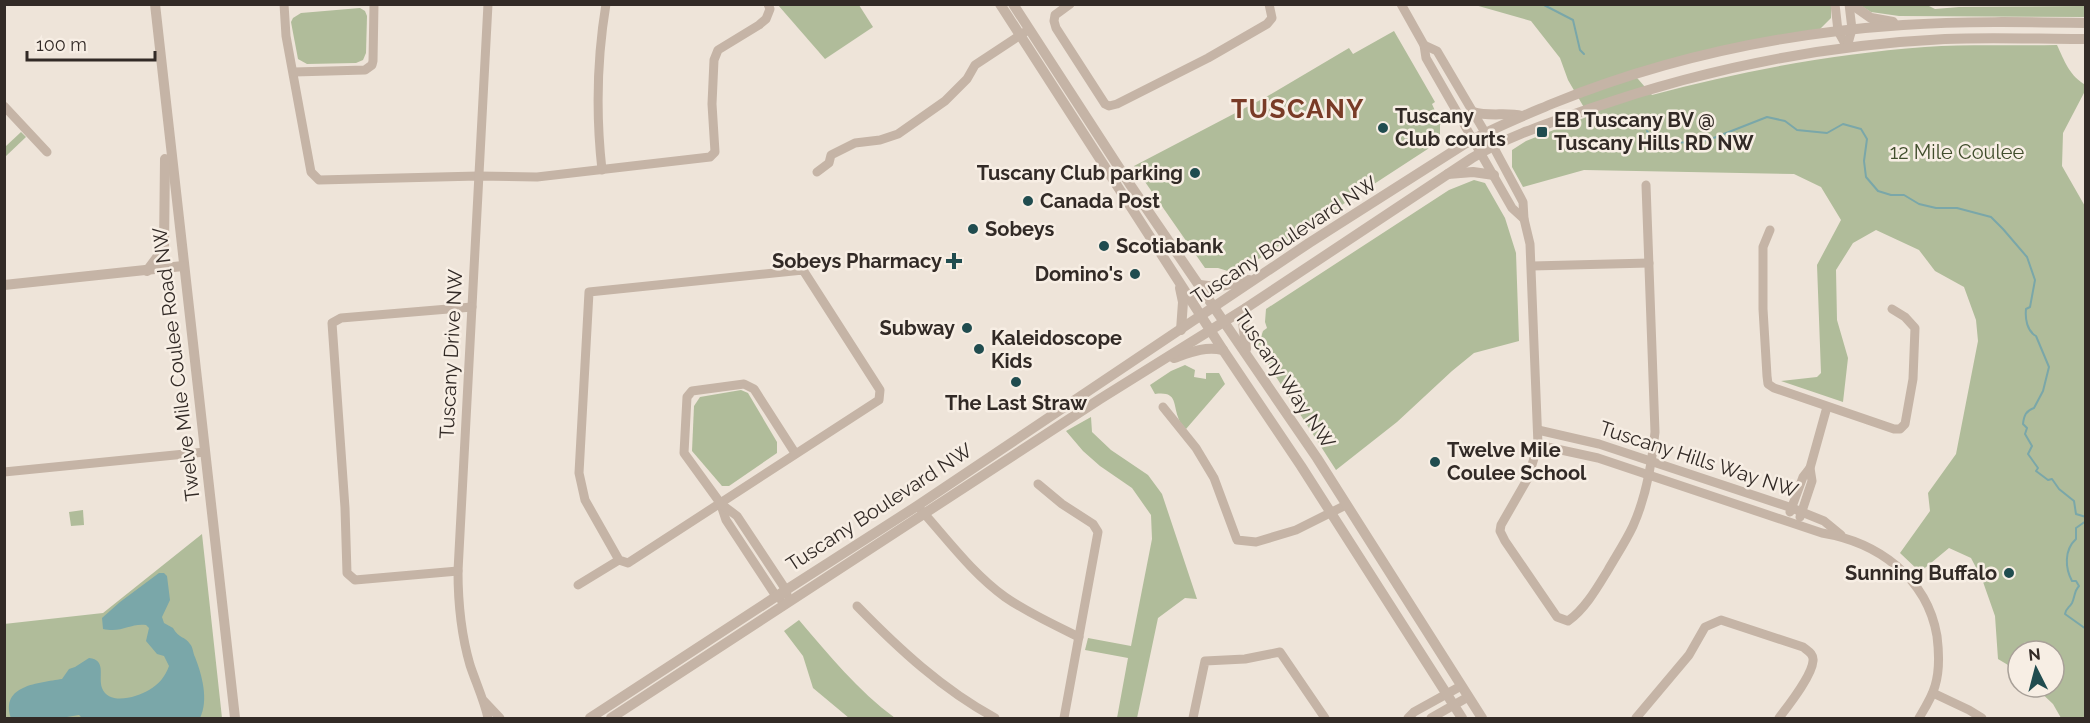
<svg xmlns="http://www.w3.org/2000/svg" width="2090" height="723" viewBox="0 0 2090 723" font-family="Raleway,sans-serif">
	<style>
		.green { fill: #b0bc9a }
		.water { fill: #7aa7a9 }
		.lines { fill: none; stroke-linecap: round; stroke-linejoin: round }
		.stream { stroke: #7aa7a9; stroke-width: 2 }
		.minor { stroke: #c5b4a6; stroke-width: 9 }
		.tertiary { stroke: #c5b4a6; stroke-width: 10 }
		.poi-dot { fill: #204c4f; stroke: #f7eee4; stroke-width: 2 }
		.labels { text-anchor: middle; stroke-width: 5; stroke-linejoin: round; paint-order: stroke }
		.poi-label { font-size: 20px; font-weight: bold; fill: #322a26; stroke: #f7eee4; text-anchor: start }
		.park-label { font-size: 20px; fill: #414e2c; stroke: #f7eee4 }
		.street-label { font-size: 20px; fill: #322a26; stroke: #f7eee4 }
		.district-label { font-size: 26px; font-weight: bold; letter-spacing: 1.5px; fill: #793b27; stroke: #f7eee4 }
	</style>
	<rect width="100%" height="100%" fill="#eee4d9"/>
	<g class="green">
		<path d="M778,5H859L873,27L825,59Z"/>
		<path d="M1475,5H1831V18L1820,29L1631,71L1652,95C1742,71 1832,54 1925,47C1969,44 2013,46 2057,45C2064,60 2070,77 2086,85L2085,91L2063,133L2062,166L2086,208L2085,718H2061L2053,704L2035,687H2054V651H2018V671L1998,659L1995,616L1982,579L1971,558L1949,548L1920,572L1900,553L1930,511L1928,493L1956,454L1978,341L1976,320L1964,287L1935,271L1919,250L1876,230L1853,243L1836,270L1837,320L1848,358L1843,402L1781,381L1817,377L1821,373L1817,265L1841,220L1821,187L1794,174L1584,170L1523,187L1512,167V150L1526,141L1589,116L1568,80L1560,58L1531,21Z"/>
		<path d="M1860,5H1927L1935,9L1959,7L2085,6V17L1899,16L1871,12Z"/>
		<path d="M360,8L365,11L367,16L366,53L363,60L356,63L307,64L298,59L291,22L293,18L301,13Z"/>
		<path d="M1394,31L1435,102L1432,104L1436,113L1441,111L1446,120L1440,125V141L1251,264L1231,272L1218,268H1205L1134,166L1266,97L1349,48L1353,54Z"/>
		<path d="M21,132L26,137L5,157V147Z"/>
		<path d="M1474,180L1485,183L1505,218L1516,253L1519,341L1474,353L1452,371L1397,422L1336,470L1262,355L1258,346L1263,331L1267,328L1265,322L1266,309L1449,190Z"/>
		<path d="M1185,365L1195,370L1194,377L1206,379V373H1219L1225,384L1186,429C1183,425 1179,422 1178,417C1173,403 1177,391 1155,394L1150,385L1171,371Z"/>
		<path d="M741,390L748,393L777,442V453L729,486H722L692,451L694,406L700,397Z"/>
		<path d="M1091,417L1092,432L1111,450L1148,475L1162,494L1197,599L1185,598L1158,618L1137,718H1117L1128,658L1085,650L1088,638L1131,646L1152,539L1151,515L1132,488L1100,466L1083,451L1066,431Z"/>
		<path d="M83,510L84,525L71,526L69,512Z"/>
		<path d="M202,534L222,718H5L4,624L103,613Z"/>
		<path d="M799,620C829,655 858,691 895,718H849L813,688L803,656L784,631Z"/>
	</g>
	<path class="water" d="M159,573H164L167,576L170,600L162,617L164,623L173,628C179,639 185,636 190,644C193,647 193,653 195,657C202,675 209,700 200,718H82L79,715L61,718H11C0,685 39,683 62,679L69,669L75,667L89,658C107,660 98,676 102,688C109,706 137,697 149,690C159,684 165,677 169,666L164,656L157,654L146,641L149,628L146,625C130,623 123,633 103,629L102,618L120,602Z"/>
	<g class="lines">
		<g class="stream">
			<path d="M1542,4L1573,20L1580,50L1584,54"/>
			<path d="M1647,131L1655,141L1693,143L1711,139L1767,117L1785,121L1797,130L1827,133L1843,124L1861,129L1867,139L1864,161L1866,177L1878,191L1891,195H1904L1919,204L1936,208H1957L1991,217L2003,229L2027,257L2035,280L2030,307L2026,309C2025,319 2027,331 2036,336L2049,367L2043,391L2034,408C2026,411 2024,415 2023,424L2027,428L2025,434L2032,446L2028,454L2038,468L2036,471L2048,480L2052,479L2059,489L2074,501L2076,514L2086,517"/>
			<path d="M2086,521L2076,528V539C2064,550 2065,568 2072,581H2076L2079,586C2074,591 2075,597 2072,603C2069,608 2066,608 2065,614L2086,629"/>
		</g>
		<g class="minor">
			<path d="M284,4L286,36L311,172L319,180L478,176L537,177L710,157L715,152L712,104L714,60L718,50L759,25L766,19L770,9L768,4"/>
			<path d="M488,4L458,571C458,603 461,634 470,665C476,683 484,700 488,718"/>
			<path d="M1070,4L1055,15L1054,21L1056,28L1105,104L1109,106L1117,104L1208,58L1267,24L1272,18L1269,4"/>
			<path d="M1401,4L1424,45L1426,58L1512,208L1524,219"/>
			<path d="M1835,4L1838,31L1847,47"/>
			<path d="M1424,45L1437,51L1493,146L1523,202L1524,219L1530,244L1538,445L1528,478L1501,525L1500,531L1505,541L1557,617L1568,621C1585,609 1597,588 1608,570C1616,556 1626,541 1633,526C1646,497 1652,463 1655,432L1646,185"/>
			<path d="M1847,47L1852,29L1849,4"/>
			<path d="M294,72L365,70L372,65L373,61L374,4"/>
			<path d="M4,106L47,152"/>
			<path d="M602,170C596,116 597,58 606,4"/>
			<path d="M817,172L829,163L831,155L855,143L880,140L898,134L945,101L967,79L975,65L1025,32"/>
			<path d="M1770,230L1763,247V309L1767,376L1768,384L1774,388L1894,429H1900L1905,424L1913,379L1915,328L1905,317L1892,309"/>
			<path d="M1532,266L1649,263"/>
			<path d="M803,270L880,390L879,400L628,563L619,560L585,500L579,473L589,292Z"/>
			<path d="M1163,407L1196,448L1214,478L1237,540L1256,542L1296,530L1346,505"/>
			<path d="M1538,430L1599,444L1792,508L1824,521L1841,535"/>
			<path d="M1538,445L1598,458L1822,533C1877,542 1927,577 1937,636C1939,652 1940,670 1935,686C1932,697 1925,708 1919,718"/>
			<path d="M4,472L205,452"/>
			<path d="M1038,484L1062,504L1093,524L1098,532L1064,718"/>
			<path d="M721,505L726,520L776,596L780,599"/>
			<path d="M921,510C948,540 972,573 1005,597C1028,613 1054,625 1079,637"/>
			<path d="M1790,512L1803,477L1810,468"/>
			<path d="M1800,517L1812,481L1810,468L1827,407"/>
			<path d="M458,571L355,580L347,573L345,508L332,323L341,318L472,307"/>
			<path d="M578,585L619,560"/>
			<path d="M787,595L786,590L737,516L721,504L684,453L687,397L692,391L744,384L754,389L795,453"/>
			<path d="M857,606C899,649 942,689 995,718"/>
			<path d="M1933,693L1969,710L1982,718"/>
			<path d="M484,701L500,718"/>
			<path d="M1193,718L1205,661L1245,659L1280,652L1325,718"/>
			<path d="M1408,718L1414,712L1461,686"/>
			<path d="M1431,718L1468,697"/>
			<path d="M1636,718L1689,655L1705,627L1721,620L1803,647C1808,651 1814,654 1813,661C1812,676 1788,706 1779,718"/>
		</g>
		<g class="tertiary">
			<path d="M155,4L235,718"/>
			<path d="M1000,4L1223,350L1301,466L1462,718"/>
			<path d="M1013,4L1131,186L1317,458L1482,718"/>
			<path d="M1851,4L1871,18L1893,22"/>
			<path d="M1473,112C1490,117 1506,112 1522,116"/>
			<path d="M1448,174L1473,172L1494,175"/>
			<path d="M147,271L164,248L165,159"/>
			<path d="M4,285L183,266"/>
			<path d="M1200,285L1216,287L1249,280"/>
			<path d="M1180,288L1183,302L1181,330"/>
			<path d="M1246,308L1243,321L1246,349"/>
			<path d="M1174,358C1191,352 1205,346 1223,350"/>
			<path d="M590,718L786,590L917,506L1309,243L1463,145C1492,128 1523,116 1554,103C1665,58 1784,33 1903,25C1964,21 2025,22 2086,23"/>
			<path d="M611,718L1100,399L1246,308L1472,158C1508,136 1549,123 1589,109C1704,69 1823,45 1945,39C1991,37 2039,39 2086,39"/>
		</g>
	</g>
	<g class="poi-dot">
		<circle cx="1383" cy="128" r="6"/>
		<rect x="1536" y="126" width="12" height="12" rx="3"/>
		<circle cx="1195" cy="173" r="6"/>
		<circle cx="1028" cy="201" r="6"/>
		<circle cx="973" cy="229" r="6"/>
		<circle cx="1104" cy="246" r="6"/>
		<path d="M951 252h6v6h6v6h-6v6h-6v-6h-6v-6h6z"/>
		<circle cx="1135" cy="274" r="6"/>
		<circle cx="967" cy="328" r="6"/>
		<circle cx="979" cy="349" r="6"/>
		<circle cx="1016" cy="382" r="6"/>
		<circle cx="1435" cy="462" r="6"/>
		<circle cx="2009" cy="573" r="6"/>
	</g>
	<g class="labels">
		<g class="poi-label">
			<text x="1395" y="123">Tuscany<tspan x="1395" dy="23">Club courts</tspan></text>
			<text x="1554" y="127">EB Tuscany BV @<tspan x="1554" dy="23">Tuscany Hills RD NW</tspan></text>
			<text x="1183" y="180" text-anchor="end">Tuscany Club parking</text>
			<text x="1040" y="208">Canada Post</text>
			<text x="985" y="236">Sobeys</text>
			<text x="1116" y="253">Scotiabank</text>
			<text x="942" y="268" text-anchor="end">Sobeys Pharmacy</text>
			<text x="1123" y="281" text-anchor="end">Domino's</text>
			<text x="955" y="335" text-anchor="end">Subway</text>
			<text x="991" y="345">Kaleidoscope<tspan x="991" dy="23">Kids</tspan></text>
			<text x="1016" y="410" text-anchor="middle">The Last Straw</text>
			<text x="1447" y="457">Twelve Mile<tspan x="1447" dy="23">Coulee School</tspan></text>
			<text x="1997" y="580" text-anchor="end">Sunning Buffalo</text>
		</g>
		<g class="park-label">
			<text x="1957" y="159">12 Mile Coulee</text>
		</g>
		<g class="street-label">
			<text transform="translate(1284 240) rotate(-33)" y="7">Tuscany Boulevard NW</text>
			<text transform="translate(451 354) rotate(-87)" y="7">Tuscany Drive NW</text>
			<text transform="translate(176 364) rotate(-97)" y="7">Twelve Mile Coulee Road NW</text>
			<text transform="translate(1285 379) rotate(56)" y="7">Tuscany Way NW</text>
			<text transform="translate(1699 459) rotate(18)" y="7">Tuscany Hills Way NW</text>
			<text transform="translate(879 507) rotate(-33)" y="7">Tuscany Boulevard NW</text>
		</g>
		<g class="district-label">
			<text x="1298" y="118">TUSCANY</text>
		</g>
	</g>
	<rect width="2090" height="723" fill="none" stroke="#322a26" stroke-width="12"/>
	<g transform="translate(2036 669) rotate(354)"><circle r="28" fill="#f7eee4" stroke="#a8a098" stroke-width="1.5"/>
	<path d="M0-4.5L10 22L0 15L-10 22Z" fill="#204c4f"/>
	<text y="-9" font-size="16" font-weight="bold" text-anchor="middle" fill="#322a26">N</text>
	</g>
	<path d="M27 51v9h128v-9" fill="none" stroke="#322a26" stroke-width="3"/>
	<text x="36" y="51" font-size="18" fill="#322a26" stroke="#f7eee4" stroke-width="4.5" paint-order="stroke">100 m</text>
</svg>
